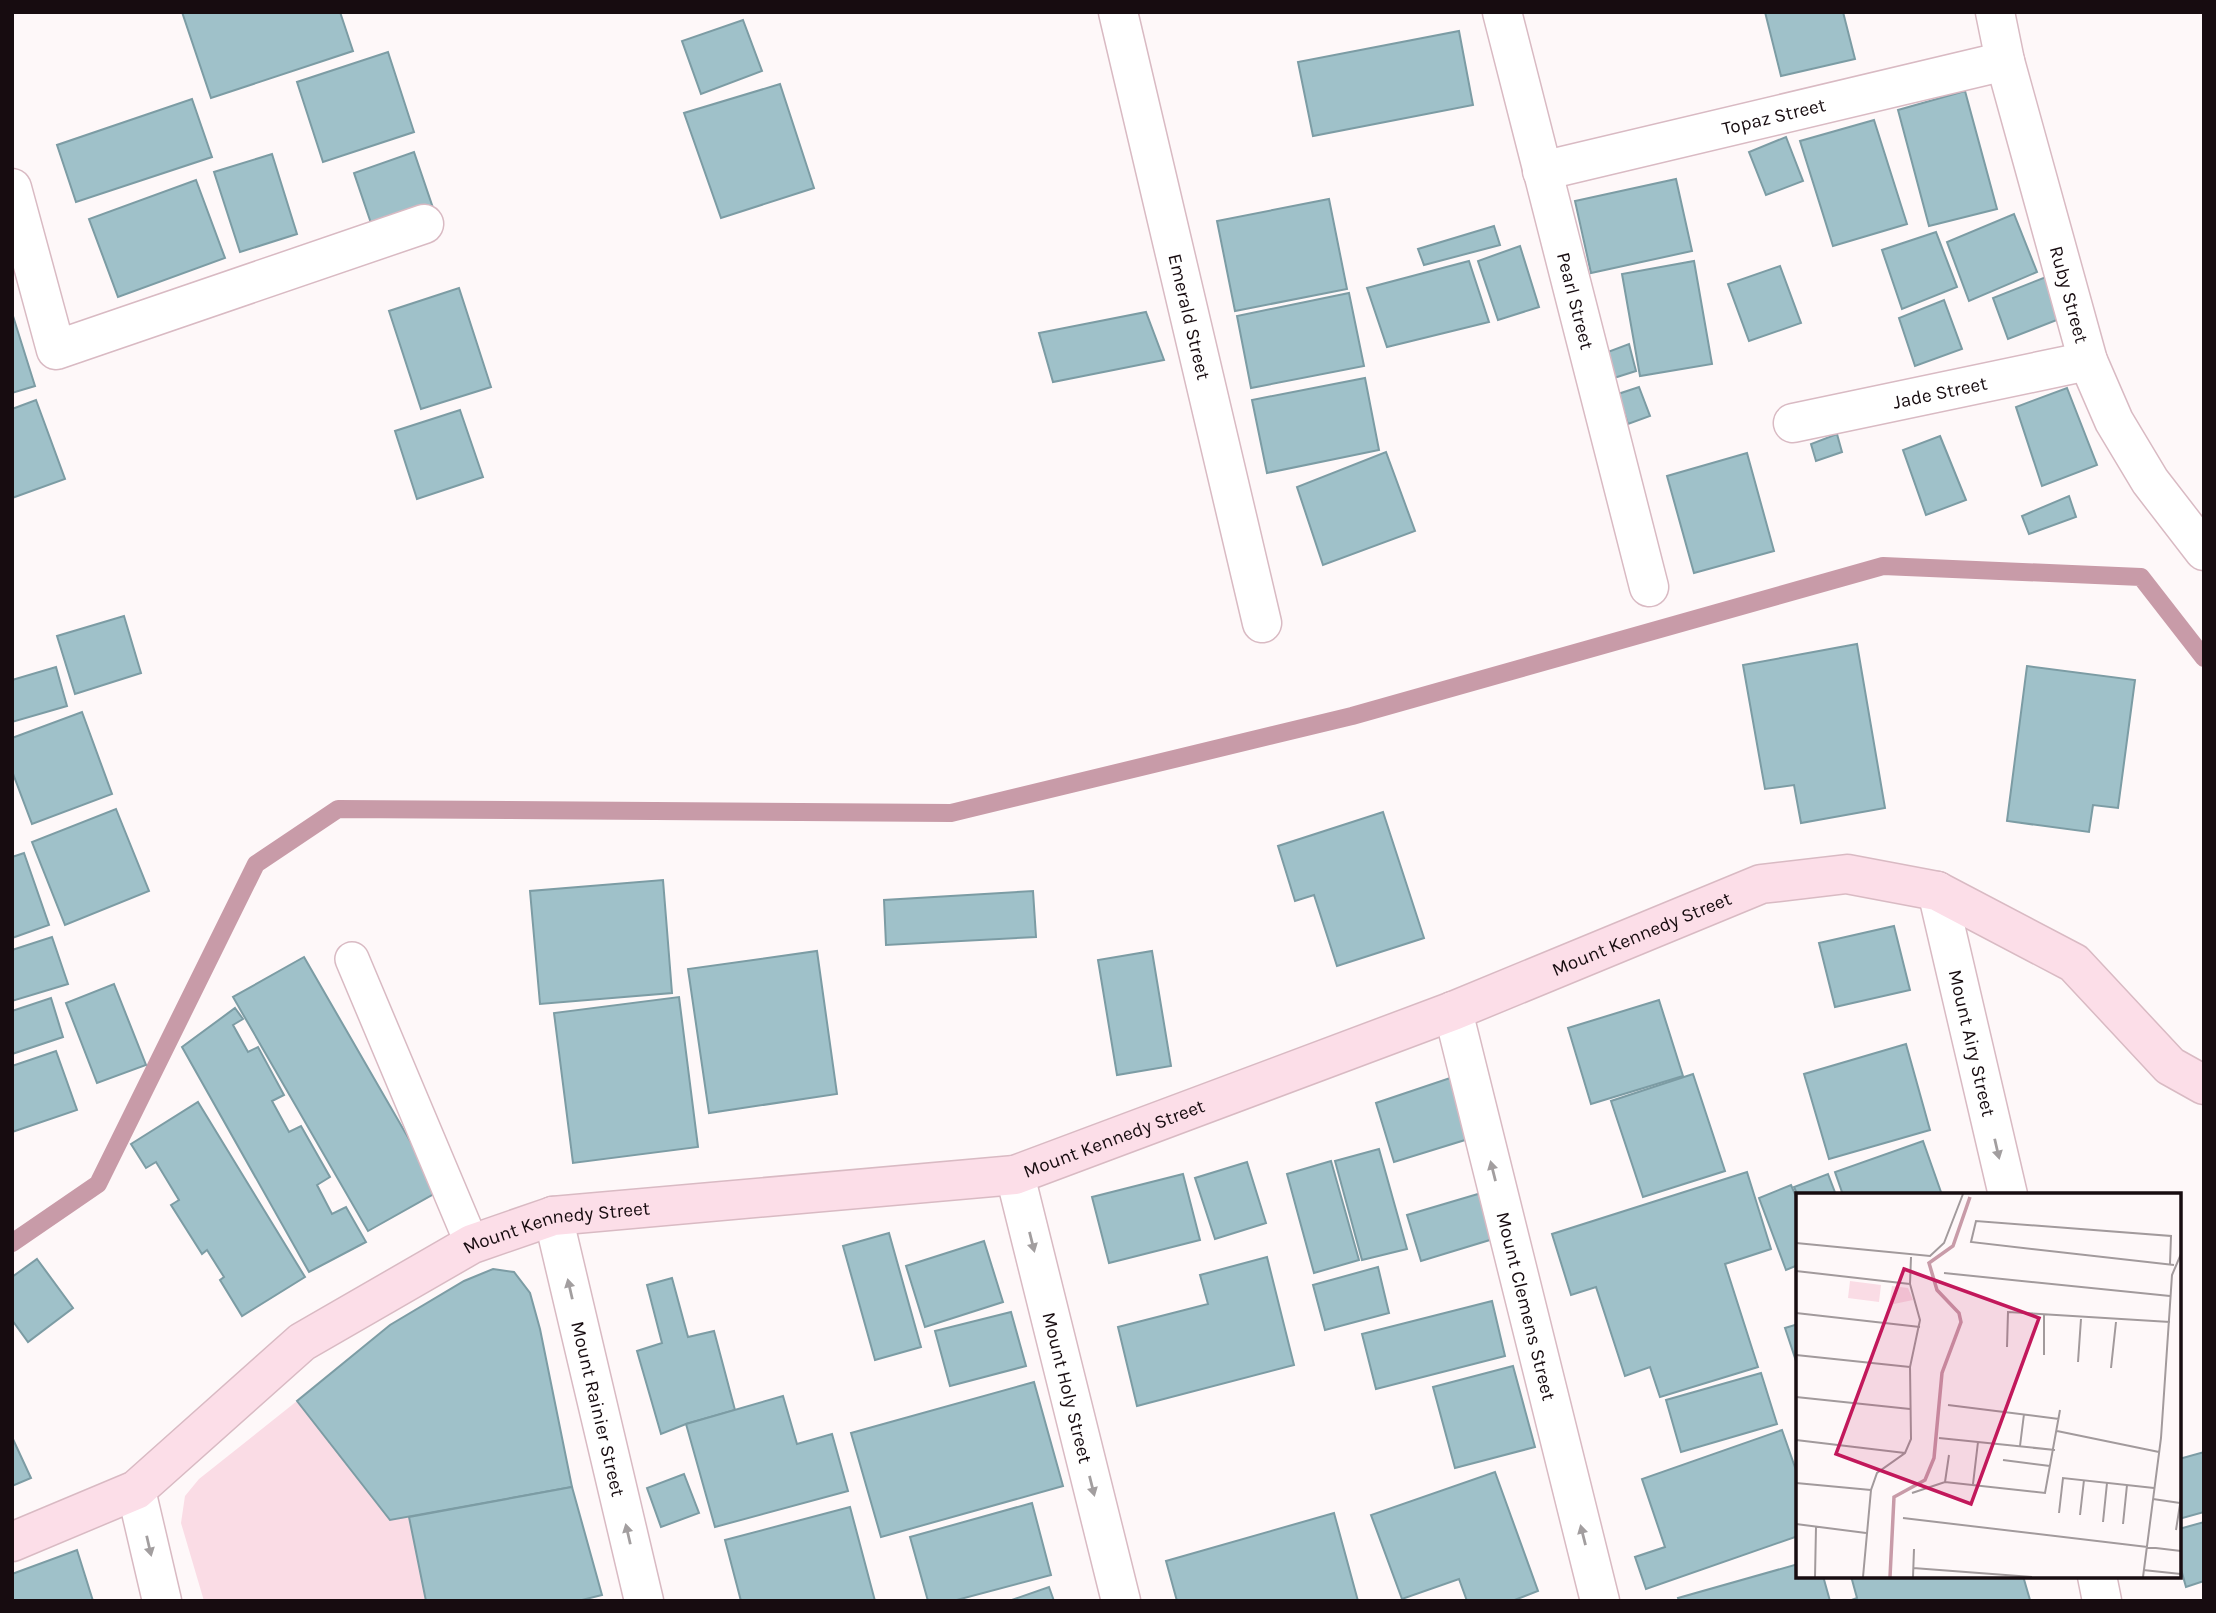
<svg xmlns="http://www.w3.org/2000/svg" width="2216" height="1613" viewBox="0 0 2216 1613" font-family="Karla,sans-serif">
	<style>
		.green { fill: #fadce5 }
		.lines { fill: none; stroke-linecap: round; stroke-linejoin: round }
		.stream { stroke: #c89ba8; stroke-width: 18 }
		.building { fill: #9fc1c9; stroke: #7c9ca4; stroke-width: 2 }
		.lane-casing { stroke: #d9bac3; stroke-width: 36 }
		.street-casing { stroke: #d9bac3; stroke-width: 41 }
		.secondary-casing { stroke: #d9bac3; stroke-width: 41 }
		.lane { stroke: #fff; stroke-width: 33 }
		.street { stroke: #fff; stroke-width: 38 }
		.secondary { stroke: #fcdee8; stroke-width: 38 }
		.oneway { fill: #a29e9f }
		.labels { text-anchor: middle; stroke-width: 7; stroke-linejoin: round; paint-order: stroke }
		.street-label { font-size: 19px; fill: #170c10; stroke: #fef8f9 }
		.inset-river { fill: none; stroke: #c89ba8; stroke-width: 3.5 }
		.inset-road { fill: none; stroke: #a29a9c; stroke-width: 2 }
		.view { fill: #c2185b; fill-opacity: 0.15; stroke: #c2185b; stroke-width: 3.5 }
		.inset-edge { fill: none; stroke: #170c10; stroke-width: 3.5 }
	</style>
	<rect width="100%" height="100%" fill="#fef8f9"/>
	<path class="green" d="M297,1401L390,1520L409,1517L426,1601H204L181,1523L185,1496L199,1479Z"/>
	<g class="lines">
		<path class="stream" d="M12,1243L98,1184L256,864L338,809L951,813L1352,716L1883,566L2141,577L2204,658"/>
	</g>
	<g class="building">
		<path d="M182,12H340L353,51L211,98Z"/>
		<path d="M1765,12H1843L1855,59L1781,76Z"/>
		<path d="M743,20L762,71L701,94L682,41Z"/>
		<path d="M1459,31L1473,105L1313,136L1298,62Z"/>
		<path d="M388,52L414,132L323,162L297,82Z"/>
		<path d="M780,84L814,188L721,218L684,113Z"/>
		<path d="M1965,91L1997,209L1929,226L1898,110Z"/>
		<path d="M192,99L212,157L76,202L57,145Z"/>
		<path d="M1874,120L1907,224L1833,246L1800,141Z"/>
		<path d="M1786,137L1803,181L1766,195L1749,152Z"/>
		<path d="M414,152L433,208L373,229L354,173Z"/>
		<path d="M272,154L297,234L240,252L214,172Z"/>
		<path d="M1676,179L1692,251L1591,273L1575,201Z"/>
		<path d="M196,180L225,258L118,297L89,219Z"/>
		<path d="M1329,199L1347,289L1235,311L1217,221Z"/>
		<path d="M2014,214L2037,272L1969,301L1947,242Z"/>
		<path d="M1494,226L1500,245L1424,265L1418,249Z"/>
		<path d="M1936,232L1957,287L1902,309L1882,250Z"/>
		<path d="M1520,246L1539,307L1498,320L1478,261Z"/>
		<path d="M1469,261L1489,322L1387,347L1367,288Z"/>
		<path d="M1694,261L1712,364L1640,376L1622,274Z"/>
		<path d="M1780,266L1801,323L1749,341L1728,284Z"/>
		<path d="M2046,277L2062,318L2008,339L1993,298Z"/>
		<path d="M459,288L491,387L421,409L389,311Z"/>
		<path d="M1349,293L1364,366L1251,388L1237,316Z"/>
		<path d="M1944,300L1962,349L1915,366L1899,318Z"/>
		<path d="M1146,312L1164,360L1053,382L1039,333Z"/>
		<path d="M13,316L35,386L12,393V317Z"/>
		<path d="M1629,344L1636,371L1614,378L1605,353Z"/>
		<path d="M1365,378L1379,450L1267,473L1252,400Z"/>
		<path d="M1639,387L1650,416L1628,424L1618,394Z"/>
		<path d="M2067,388L2097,465L2042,486L2016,407Z"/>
		<path d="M36,400L65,479L12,498V409Z"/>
		<path d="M460,410L483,477L417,499L395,431Z"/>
		<path d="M1837,434L1842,452L1816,461L1811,444Z"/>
		<path d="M1940,436L1966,500L1926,515L1903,450Z"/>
		<path d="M1386,452L1415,531L1323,565L1297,487Z"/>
		<path d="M1747,453L1774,551L1694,573L1667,476Z"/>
		<path d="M2069,496L2076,517L2029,534L2022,516Z"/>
		<path d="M124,616L141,673L75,694L57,636Z"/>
		<path d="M1857,644L1885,808L1801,823L1794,785L1765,789L1743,665Z"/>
		<path d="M2027,666L2135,680L2118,808L2093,805L2089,832L2007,821Z"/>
		<path d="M56,667L67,706L12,722V680Z"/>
		<path d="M82,712L112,794L32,824L12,771V738Z"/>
		<path d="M116,809L149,891L65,925L32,842Z"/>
		<path d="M1383,812L1424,938L1337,966L1314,895L1295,901L1278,846Z"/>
		<path d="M24,853L49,925L12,938V857Z"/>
		<path d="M663,880L672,993L540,1004L530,891Z"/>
		<path d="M1033,891L1036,937L886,945L884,900Z"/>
		<path d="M1894,926L1910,990L1835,1007L1819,943Z"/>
		<path d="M52,937L68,984L12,1001V950Z"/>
		<path d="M817,951L837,1094L709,1113L688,969Z"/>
		<path d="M1152,951L1171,1066L1117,1075L1098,960Z"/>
		<path d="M304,957L439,1191L368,1231L233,997Z"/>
		<path d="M114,984L146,1065L97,1083L66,1003Z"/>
		<path d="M679,997L698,1147L573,1163L554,1013Z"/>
		<path d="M51,998L63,1037L12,1054V1011Z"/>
		<path d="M1659,1000L1683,1076L1591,1104L1568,1028Z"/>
		<path d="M235,1008L243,1019L233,1025L248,1052L258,1047L284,1095L272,1101L289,1132L301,1126L330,1177L317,1185L332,1214L346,1207L366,1242L309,1272L182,1047Z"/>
		<path d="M1906,1044L1930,1130L1829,1159L1804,1074Z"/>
		<path d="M56,1051L77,1110L12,1132V1066Z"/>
		<path d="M1693,1074L1725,1171L1643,1197L1611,1101Z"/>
		<path d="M1459,1075L1478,1136L1394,1162L1376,1103Z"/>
		<path d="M198,1102L305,1277L242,1316L220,1280L224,1277L207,1250L202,1254L171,1205L179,1200L156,1162L146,1168L131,1144Z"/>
		<path d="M1923,1141L1942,1195H1843L1835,1172Z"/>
		<path d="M1379,1149L1407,1249L1362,1260L1335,1161Z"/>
		<path d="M1331,1161L1359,1260L1314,1273L1287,1174Z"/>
		<path d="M1247,1162L1266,1223L1215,1239L1195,1178Z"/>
		<path d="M1747,1172L1771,1249L1725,1264L1758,1367L1660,1397L1650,1367L1625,1376L1596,1287L1571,1295L1552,1234Z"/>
		<path d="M1183,1174L1200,1240L1109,1263L1092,1197Z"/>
		<path d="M1828,1174L1836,1195L1798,1196L1794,1187Z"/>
		<path d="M1791,1185L1798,1201V1265L1786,1270L1759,1198Z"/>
		<path d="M1488,1191L1503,1236L1421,1261L1407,1215Z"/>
		<path d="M889,1233L921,1347L875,1360L843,1246Z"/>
		<path d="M984,1241L1003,1302L925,1327L906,1266Z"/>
		<path d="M1267,1257L1294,1365L1137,1406L1118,1327L1208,1304L1200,1275Z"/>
		<path d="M37,1259L73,1308L28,1342L12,1320V1277Z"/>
		<path d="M1378,1267L1389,1313L1325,1330L1313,1285Z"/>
		<path d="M493,1269L514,1272L530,1293L540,1329L572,1487L390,1520L297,1401L390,1325L464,1281Z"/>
		<path d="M672,1278L688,1337L714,1331L735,1410L686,1424L661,1434L637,1351L662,1343L647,1285Z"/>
		<path d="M1492,1301L1505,1356L1376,1389L1362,1334Z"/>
		<path d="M1011,1312L1026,1366L950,1386L935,1331Z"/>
		<path d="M1798,1324V1367L1785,1328Z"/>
		<path d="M1513,1366L1535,1447L1455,1468L1433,1387Z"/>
		<path d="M1761,1373L1777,1424L1681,1452L1666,1400Z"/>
		<path d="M1034,1382L1063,1486L881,1537L851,1433Z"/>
		<path d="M783,1396L797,1444L832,1434L848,1491L715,1527L686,1424Z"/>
		<path d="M1782,1430L1798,1476V1536L1646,1589L1635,1557L1665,1547L1642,1479Z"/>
		<path d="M12,1437L31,1478L12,1486Z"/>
		<path d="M2204,1452V1512L2179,1519V1459Z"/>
		<path d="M1495,1472L1538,1591L1512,1601H1467L1459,1579L1402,1599L1371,1515Z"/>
		<path d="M684,1474L699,1513L661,1527L647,1488Z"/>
		<path d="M572,1487L602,1595L578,1601H426L409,1517Z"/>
		<path d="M1032,1503L1051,1575L953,1601H928L910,1537Z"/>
		<path d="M850,1507L875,1601H741L725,1540Z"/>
		<path d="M1334,1513L1358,1601H1177L1166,1561Z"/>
		<path d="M2204,1522V1581L2186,1587L2179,1562V1529Z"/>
		<path d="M77,1550L93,1601H12V1574Z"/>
		<path d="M1798,1564V1576H1823L1830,1601H1679L1678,1598Z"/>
		<path d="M1851,1576H2023L2030,1600L1849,1601L1857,1598Z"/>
		<path d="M1049,1587L1054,1601H1009Z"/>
	</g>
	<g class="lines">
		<defs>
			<path id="lane" d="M352,959L472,1244"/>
			<g id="street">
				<path id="s1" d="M1118,12L1262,623"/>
				<path id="s2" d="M1502,12L1649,587"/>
				<path id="s3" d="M1995,12L2005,61L2088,361L2114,421L2150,481L2204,551"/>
				<path id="s4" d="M1542,171L2005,61"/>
				<path d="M12,188L56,350L424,224"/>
				<path id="s5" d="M1793,423L2088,361"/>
				<path id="s6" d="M1937,891L2008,1195"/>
				<path id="s7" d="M1453,1011L1600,1601"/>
				<path id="s8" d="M1015,1175L1121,1601"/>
				<path id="s9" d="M553,1216L644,1601"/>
				<path d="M136,1490L162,1601"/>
				<path d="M2097,1576L2102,1601"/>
			</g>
			<g id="secondary">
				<path id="s10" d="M12,1542L136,1490L302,1342L472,1244L553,1216L1015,1175L1453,1011L1761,884L1847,874L1937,891L2074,963L2170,1066L2204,1085"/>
			</g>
		</defs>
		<use href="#lane" class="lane-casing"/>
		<use href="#street" class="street-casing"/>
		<use href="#secondary" class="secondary-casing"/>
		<use href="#lane" class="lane"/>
		<use href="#street" class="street"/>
		<use href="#secondary" class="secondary"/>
	</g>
	<defs><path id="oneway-solid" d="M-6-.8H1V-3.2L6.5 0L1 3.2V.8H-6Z" transform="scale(1.75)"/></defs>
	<g class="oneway">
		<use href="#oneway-solid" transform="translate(1997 1149) rotate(77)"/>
		<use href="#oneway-solid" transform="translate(1493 1171) rotate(-104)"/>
		<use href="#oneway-solid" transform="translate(1032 1242) rotate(76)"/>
		<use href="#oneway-solid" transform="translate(570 1289) rotate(-103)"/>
		<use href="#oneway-solid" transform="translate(1092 1486) rotate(76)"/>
		<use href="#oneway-solid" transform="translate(628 1534) rotate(-103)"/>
		<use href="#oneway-solid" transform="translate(1583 1535) rotate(-104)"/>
		<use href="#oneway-solid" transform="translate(149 1546) rotate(77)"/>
	</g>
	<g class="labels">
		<g class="street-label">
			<text dy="7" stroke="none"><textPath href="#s4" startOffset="238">Topaz Street</textPath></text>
			<text dy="7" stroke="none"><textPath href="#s3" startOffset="292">Ruby Street</textPath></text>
			<text dy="7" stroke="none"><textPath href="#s2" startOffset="298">Pearl Street</textPath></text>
			<text dy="7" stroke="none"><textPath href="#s1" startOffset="313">Emerald Street</textPath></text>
			<text dy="7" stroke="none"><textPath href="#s5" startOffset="150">Jade Street</textPath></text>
			<text dy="7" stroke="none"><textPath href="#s10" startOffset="1774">Mount Kennedy Street</textPath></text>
			<text dy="7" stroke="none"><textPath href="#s6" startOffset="156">Mount Airy Street</textPath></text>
			<text dy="7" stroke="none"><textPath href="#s10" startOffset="1208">Mount Kennedy Street</textPath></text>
			<text dy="7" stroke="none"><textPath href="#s10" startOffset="640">Mount Kennedy Street</textPath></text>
			<text dy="7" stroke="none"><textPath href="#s7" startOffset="304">Mount Clemens Street</textPath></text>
			<text dy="7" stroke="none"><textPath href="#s8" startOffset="219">Mount Holy Street</textPath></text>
			<text dy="7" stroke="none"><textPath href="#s9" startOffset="198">Mount Rainier Street</textPath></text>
		</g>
	</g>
	<g transform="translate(1796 1193)">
		<rect width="385" height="385" fill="#fef8f9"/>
		<path d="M54,88L85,92L83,109L52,105ZM96,93L112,95L117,107L93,112Z" fill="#fadce5"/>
		<path class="inset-river" d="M94,384L98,304L129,287L138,265L146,180L165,129L163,120L141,97L133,70L157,53L174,4"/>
		<path class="inset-road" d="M0,50L134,63L148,50L167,1M374,71L375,43L180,28L175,49L378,72M0,78L114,91M148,80L374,103M0,120L124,134M211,154L212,119L374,129M0,162L114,174M248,162V122M282,169L285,126M315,175L320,129M0,204L114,216M152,212L263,226M261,238L363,259M143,245L259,257M0,247L109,260M224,253L228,221M207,267L254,273M149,289L153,262M0,290L75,297M177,291L182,249M116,300L149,289L249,300L264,217M357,306L384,310M263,320L267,285L358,295M284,322L288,287M107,325L385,358M307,329L311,290M0,331L70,340M327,331L331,292M380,337L385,305M117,375L236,384M347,377L385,381M19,384L20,334M67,384L75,297L81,280L109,260L115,246L114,174L124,127L114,91L115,64M117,384L118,356M347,384L365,245L376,82L385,61"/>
		<path class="view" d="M108,76L243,125L175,311L40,261Z"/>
		<rect width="385" height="385" class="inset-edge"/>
	</g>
	<rect width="2216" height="1613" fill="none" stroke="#170c10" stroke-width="28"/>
</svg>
